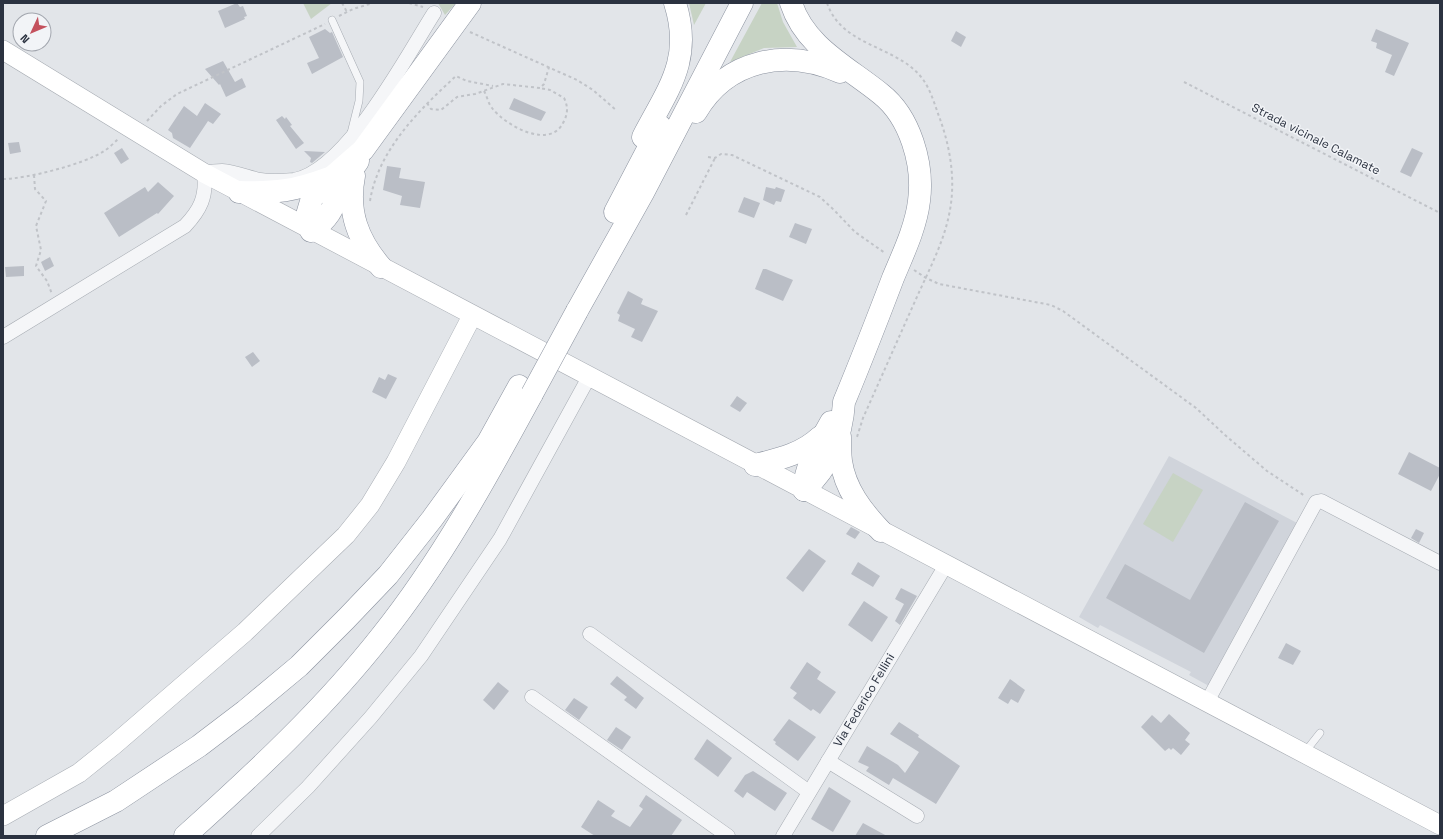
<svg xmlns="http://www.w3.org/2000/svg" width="1443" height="839" viewBox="0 0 1443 839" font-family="'Space Grotesk',sans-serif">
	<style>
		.built { fill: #d0d4db }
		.green { fill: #c7d3c4 }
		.building { fill: #babec6 }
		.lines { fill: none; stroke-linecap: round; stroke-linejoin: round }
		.lane-casing { stroke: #a7acb3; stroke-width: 8 }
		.street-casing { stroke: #a7acb3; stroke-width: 15 }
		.secondary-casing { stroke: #a7acb3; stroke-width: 20 }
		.highway-casing { stroke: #8b929f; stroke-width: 23 }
		.path { stroke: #c0c3c8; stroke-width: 2; stroke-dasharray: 3 3; stroke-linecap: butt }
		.lane { stroke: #f5f6f8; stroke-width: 7 }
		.street { stroke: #f5f6f8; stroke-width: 14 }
		.secondary { stroke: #fff; stroke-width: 19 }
		.highway { stroke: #fff; stroke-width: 22 }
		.highway-bridge-casing { stroke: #8b929f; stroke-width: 23; stroke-linecap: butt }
		.highway-bridge { stroke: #fff; stroke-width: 22 }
		.labels { text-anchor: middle; stroke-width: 3; stroke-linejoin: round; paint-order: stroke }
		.street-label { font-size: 12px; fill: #2b3240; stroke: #f2f4f7 }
	</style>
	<rect width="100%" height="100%" fill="#e2e5e9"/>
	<path class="built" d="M1169,456L1299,524L1209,686L1189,675L1191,672L1100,625L1098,628L1079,617Z"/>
	<g class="green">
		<path d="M303,3H332L311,19Z"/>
		<path d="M438,3H456L445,15Z"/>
		<path d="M689,3H706L694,25Z"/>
		<path d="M762,3H777L783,22L797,47L764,48L730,62Z"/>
		<path d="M1173,473L1203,490L1173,542L1143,524Z"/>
	</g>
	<g class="building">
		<path d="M237,3L240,7L243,6L247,16L244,17L245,19L225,28L218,11Z"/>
		<path d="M325,29L330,33L332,32L343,57L312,74L307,63L319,58L309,37Z"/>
		<path d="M1376,29L1409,43L1394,76L1385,72L1392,55L1376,48L1377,43L1371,41Z"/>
		<path d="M956,31L966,37L961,47L951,41Z"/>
		<path d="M223,61L235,82L242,78L246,87L226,97L220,84L219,85L205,69Z"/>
		<path d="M514,98L546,112L541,121L509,109Z"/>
		<path d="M205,103L221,114L213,124L208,121L190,148L173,138L172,133L168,130L184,106L197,116Z"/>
		<path d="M282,116L285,119L286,117L292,125L290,126L304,143L296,149L276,120Z"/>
		<path d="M19,142L21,152L10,154L8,143Z"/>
		<path d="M122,148L129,159L121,164L114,153Z"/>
		<path d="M1412,148L1423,153L1411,177L1400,172Z"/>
		<path d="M304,151L325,152L312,163L310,162L311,158Z"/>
		<path d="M387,166L401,168L399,178L425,182L420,208L400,205L402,196L383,190Z"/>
		<path d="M158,182L174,196L158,214L157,213L119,237L104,213L145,187L148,192Z"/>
		<path d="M766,187L775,189L776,187L785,190L781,202L776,201L774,205L763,200Z"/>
		<path d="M744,197L760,203L754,218L738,212Z"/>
		<path d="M795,223L812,229L806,244L789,237Z"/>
		<path d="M50,257L54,266L45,271L41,262Z"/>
		<path d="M24,266V276L6,277L5,267Z"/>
		<path d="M763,269H766L793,280L783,301L755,289Z"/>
		<path d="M628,291L643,299L641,304L658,311L642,342L631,337L635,329L618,321L620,315L617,313Z"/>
		<path d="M253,352L260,361L252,367L245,357Z"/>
		<path d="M388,374L397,378L386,399L372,392L379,377L385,380Z"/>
		<path d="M737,396L747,403L740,412L730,406Z"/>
		<path d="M1409,452L1440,468V474L1431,491L1398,474Z"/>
		<path d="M1245,502L1279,521L1204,653L1106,598L1125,564L1190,600Z"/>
		<path d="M851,527L860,532L855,539L846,534Z"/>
		<path d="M1416,529L1424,533L1419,543L1411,538Z"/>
		<path d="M809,549L826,561L803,592L786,578Z"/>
		<path d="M858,562L880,576L873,587L851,574Z"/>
		<path d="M901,588L917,596L900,625L895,621L904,604L895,599Z"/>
		<path d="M864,601L888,617L872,642L848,625Z"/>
		<path d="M1286,643L1301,651L1293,665L1278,658Z"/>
		<path d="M807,662L821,672L817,679L836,692L820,714L813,709L811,711L793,698L797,693L790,688L791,686Z"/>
		<path d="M617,676L644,698L636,709L624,700L627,697L610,684Z"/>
		<path d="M1010,679L1025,690L1018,703L1011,699L1008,704L998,698Z"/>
		<path d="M498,682L509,691L494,710L483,700Z"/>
		<path d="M574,698L588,707L579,720L565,710Z"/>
		<path d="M1169,714L1190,733L1185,740L1190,744L1181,755L1173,748L1171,750L1169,748L1165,751L1141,727L1152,715L1161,723Z"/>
		<path d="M789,719L816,737L798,761L775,744L776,742L773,740Z"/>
		<path d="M899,722L919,735L918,737L960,766L936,804L893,778L889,785L866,771L869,767L858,762L867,746L898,765L905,773L919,752L890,734Z"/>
		<path d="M616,727L631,737L622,750L607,740Z"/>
		<path d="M707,739L732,758L718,777L694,759Z"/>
		<path d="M753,771L787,793L775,811L747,792L743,798L734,791L745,775Z"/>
		<path d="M829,787L851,801L833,832L811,819Z"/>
		<path d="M646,795L682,820L671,836H595L581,827L598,800L615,811L611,816L630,827L643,809L639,806Z"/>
		<path d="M863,823L887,836H855Z"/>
	</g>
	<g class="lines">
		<defs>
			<g id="lane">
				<path d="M332,20L360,82L359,101L351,133"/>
				<path d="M1305,752L1320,733"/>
			</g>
			<g id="street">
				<path d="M3,337L185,226C200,210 207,197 204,173C209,172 216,171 222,171C235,172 247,177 260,180C271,182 283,181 294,180C347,170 406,57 434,13"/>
				<path d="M590,634L809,792"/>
				<path d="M532,697L728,836"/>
				<path d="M1207,702L1316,502L1321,501L1440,563"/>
				<path d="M828,761L917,816"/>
				<path d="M258,836L308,787L371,717L421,656L500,539L589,377"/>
				<path d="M783,836L946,565"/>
			</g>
			<g id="secondary">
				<path d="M3,50L204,173L1440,825"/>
				<path d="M3,816L79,773L114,745L245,632L346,535L370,505L396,462L472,316"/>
			</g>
			<g id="highway">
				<path d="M791,3C805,47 848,67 881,94C910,117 924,164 919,201C916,227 903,254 893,278C877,320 861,361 844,402C842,436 829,467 804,490"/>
				<path d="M696,112C727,59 786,48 840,72"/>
				<path d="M643,137C668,89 693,60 675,3"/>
				<path d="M358,161C355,166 350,171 347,176C335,199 335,215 311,231L307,215L312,198L332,177L363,150L470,3"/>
				<path d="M354,176C347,212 358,240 381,267"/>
				<path d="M239,192C276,193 294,191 329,178"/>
				<path d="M615,212L660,126"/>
				<path d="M577,311L643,193L742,3"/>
				<path d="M840,437C840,445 840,453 841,461C845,489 862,511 881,531"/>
				<path d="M755,465C779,459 802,454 820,437"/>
				<path d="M804,490C805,465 819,444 831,422"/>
				<path d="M47,836L116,801L199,746L245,711L299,666L346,619L388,575L432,519L488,442L519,386"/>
				<path d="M185,836C255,773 324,709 382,635C441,561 487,477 532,394"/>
			</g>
		</defs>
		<use href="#lane" class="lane-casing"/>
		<use href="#street" class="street-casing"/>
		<use href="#secondary" class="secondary-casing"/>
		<use href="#highway" class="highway-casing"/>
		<g class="path">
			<path d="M342,3L347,12"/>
			<path d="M409,3L423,7"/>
			<path d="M827,3C842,47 896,45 922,78C931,90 935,106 940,119C951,150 956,183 949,215C943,244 928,272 916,299C898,339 881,378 863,418L857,437"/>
			<path d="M339,16L353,9L373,3"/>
			<path d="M470,32L577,80L593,90L616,110"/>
			<path d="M1184,82L1440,213"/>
			<path d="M484,91C487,96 488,103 492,108C506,126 551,151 564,121C568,113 568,106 564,98L550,90L540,88"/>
			<path d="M427,103L431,109L441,110L457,97L475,94L503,84L540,88L544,84L549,67"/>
			<path d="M147,121L161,106L177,94L325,24"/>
			<path d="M708,157L715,158L721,154L732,155L820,197L834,210L855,232L885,253"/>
			<path d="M34,175L35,189L46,201L36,226L41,250L36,266L47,281L52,294"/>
			<path d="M3,179C26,179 85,164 104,151C109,148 114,143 118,139"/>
			<path d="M370,201C378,150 420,109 456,76L467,81L493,86"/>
			<path d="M686,215L715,158"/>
			<path d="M914,270L926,278L939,284L1051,305L1063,311L1196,408L1225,435L1267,471L1305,496"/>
		</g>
		<use href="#lane" class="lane"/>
		<use href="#street" class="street"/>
		<use href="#secondary" class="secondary"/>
		<use href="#highway" class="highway"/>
		<defs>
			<path id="highway-bridge" d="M532,394L577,311"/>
		</defs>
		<use href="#highway-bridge" class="highway-bridge-casing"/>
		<use href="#highway-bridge" class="highway-bridge"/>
	</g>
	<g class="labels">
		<g class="street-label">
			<text transform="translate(1316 139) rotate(27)" y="4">Strada vicinale Calamate</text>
			<text transform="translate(864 700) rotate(-59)" y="4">Via Federico Fellini</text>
		</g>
	</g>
	<rect width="1443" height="839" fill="none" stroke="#2b3240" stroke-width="8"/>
	<g transform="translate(32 32) rotate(226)"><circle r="19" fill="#f2f4f7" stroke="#a2a6ae"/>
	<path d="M0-3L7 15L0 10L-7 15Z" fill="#c4515d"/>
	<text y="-6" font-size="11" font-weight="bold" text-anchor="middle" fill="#2b3240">N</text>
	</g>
</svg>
